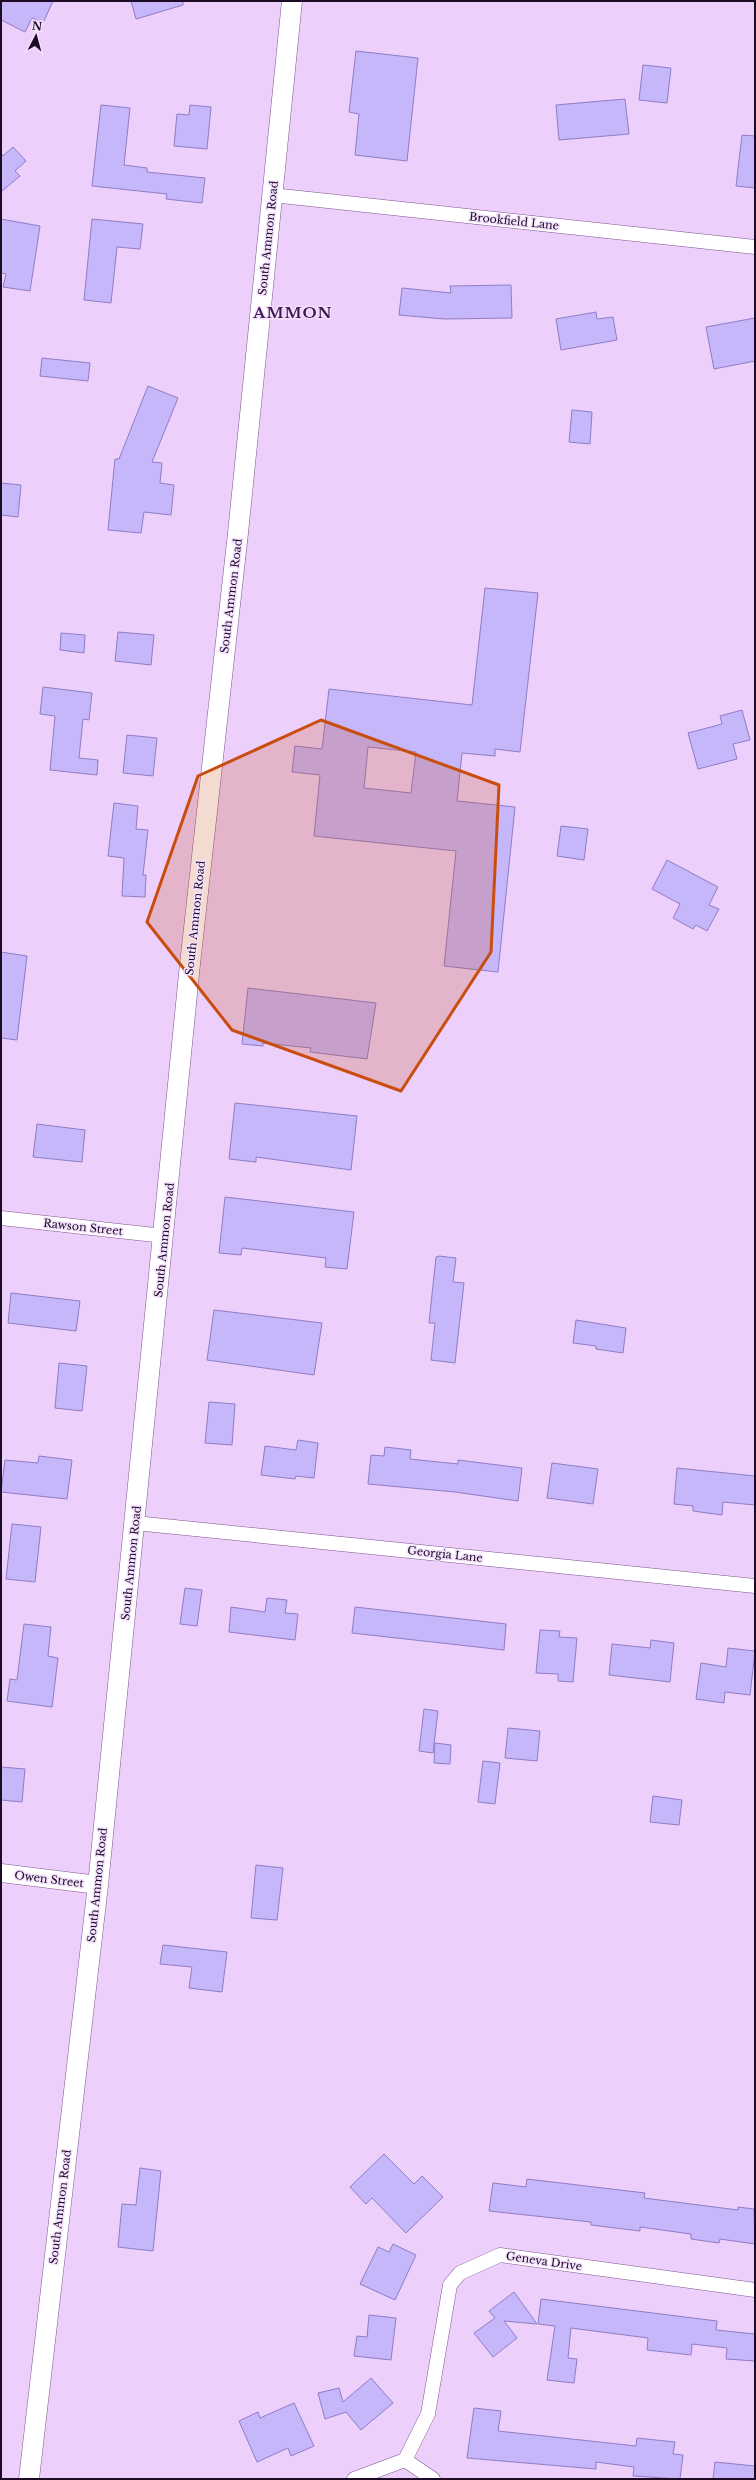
<svg xmlns="http://www.w3.org/2000/svg" width="756" height="2480" viewBox="0 0 756 2480" font-family="'Libre Baskerville',serif">
	<style>
		.building { fill: #c6b6fa; stroke: #8f7dc5; fill-rule: evenodd }
		.lines { fill: none; stroke-linecap: round; stroke-linejoin: round }
		.minor-casing { stroke: #805493; stroke-width: 15 }
		.tertiary-casing { stroke: #805493; stroke-width: 19 }
		.secondary-casing { stroke: #805493; stroke-width: 21 }
		.minor { stroke: #fff; stroke-width: 14 }
		.tertiary { stroke: #fff; stroke-width: 18 }
		.secondary { stroke: #fff; stroke-width: 20 }
		.marked { fill: #ca4d10; fill-opacity: 0.2; stroke: #ca4d10; stroke-width: 3; stroke-linejoin: round }
		.labels { text-anchor: middle; stroke-width: 3; stroke-linejoin: round; paint-order: stroke }
		.street-label { font-size: 11px; fill: #1d0b25; stroke: #f4e1fd }
		.district-label { font-size: 15px; font-weight: bold; letter-spacing: 1px; fill: #431954; stroke: #f4e1fd }
	</style>
	<rect width="100%" height="100%" fill="#eccffa"/>
	<g class="building">
		<path d="M1,1H53L43,23L32,18L25,32L1,20Z"/>
		<path d="M131,1H183V5L136,19Z"/>
		<path d="M356,51L418,58L407,161L355,155L359,114L349,112Z"/>
		<path d="M643,65L671,68L667,103L639,100Z"/>
		<path d="M625,99L629,134L559,140L556,105Z"/>
		<path d="M101,105L130,108L124,165L147,168V172L205,178L202,203L166,199L167,194L92,186Z"/>
		<path d="M190,105L211,107L207,149L174,146L177,114L189,115Z"/>
		<path d="M742,135L755,136V188L736,186Z"/>
		<path d="M13,147L26,161L15,171L20,176L1,192V153L3,156Z"/>
		<path d="M1,219L40,226L30,291L3,287L6,274L1,273Z"/>
		<path d="M92,219L143,224L140,249L117,247L111,303L84,300Z"/>
		<path d="M511,285L512,318L444,319L399,315L402,288L451,293L450,286Z"/>
		<path d="M596,312L597,319L613,317L617,340L561,350L556,319Z"/>
		<path d="M755,318V361L714,369L706,327Z"/>
		<path d="M42,358L90,363L88,381L40,376Z"/>
		<path d="M148,386L178,398L152,462L162,463L160,483L174,485L171,515L144,512L141,533L108,530L115,459H119Z"/>
		<path d="M572,410L592,412L590,444L569,442Z"/>
		<path d="M1,483L21,485L18,517L1,515Z"/>
		<path d="M485,588L538,593L520,752L495,749V756L462,753L457,801L515,807L498,972L444,966L456,851L314,836L320,775L292,772L295,746L322,749L329,689L472,705ZM368,747L416,752L411,793L364,788Z"/>
		<path d="M118,632L154,635L151,665L115,661Z"/>
		<path d="M61,633L85,635L84,653L60,650Z"/>
		<path d="M43,687L92,693L89,720L83,719L79,758L98,760L97,775L50,770L55,716L40,714Z"/>
		<path d="M742,710L750,740L733,744L737,759L698,769L688,733L722,724L720,716Z"/>
		<path d="M127,735L157,738L153,776L123,773Z"/>
		<path d="M114,803L138,806L136,829L148,830L143,875H146L145,897L122,896L124,858L108,856Z"/>
		<path d="M561,826L588,829L584,860L557,856Z"/>
		<path d="M667,860L718,887L709,905L719,909L707,931L696,925L693,929L673,918L680,904L652,889Z"/>
		<path d="M1,952L27,956L17,1040L1,1038Z"/>
		<path d="M248,988L376,1003L367,1059L310,1052L311,1048L263,1043V1046L242,1044Z"/>
		<path d="M235,1103L357,1116L351,1170L256,1157V1162L229,1159Z"/>
		<path d="M37,1124L85,1130L82,1162L33,1157Z"/>
		<path d="M225,1197L354,1212L347,1269L325,1267L326,1258L242,1248L241,1255L219,1253Z"/>
		<path d="M439,1256L456,1258L453,1282L464,1283L455,1363L431,1360L435,1323H429L436,1257Z"/>
		<path d="M11,1293L80,1301L76,1331L8,1323Z"/>
		<path d="M214,1310L322,1323L314,1375L207,1360Z"/>
		<path d="M576,1320L626,1328L623,1353L596,1349V1346L573,1343Z"/>
		<path d="M59,1363L87,1366L82,1411L55,1408Z"/>
		<path d="M209,1402L235,1404L232,1445L205,1443Z"/>
		<path d="M298,1440L318,1443L314,1478L296,1476L295,1479L261,1475L265,1446L296,1450Z"/>
		<path d="M385,1447L411,1450L410,1459L458,1464V1460L522,1468L518,1501L455,1492L368,1484L371,1455L384,1456Z"/>
		<path d="M39,1456L72,1460L67,1499L1,1492L5,1460L38,1463Z"/>
		<path d="M552,1463L598,1469L593,1504L547,1498Z"/>
		<path d="M677,1468L755,1476V1505L723,1502L722,1515L693,1511V1506L674,1504Z"/>
		<path d="M12,1524L41,1527L35,1582L6,1579Z"/>
		<path d="M185,1588L202,1590L197,1626L180,1624Z"/>
		<path d="M267,1598L287,1600L285,1613L298,1614L295,1640L229,1632L231,1607L265,1612Z"/>
		<path d="M355,1607L506,1624L504,1650L352,1633Z"/>
		<path d="M24,1624L51,1627L48,1656L58,1658L52,1707L7,1701L10,1679L17,1680Z"/>
		<path d="M540,1630L560,1631L559,1637L577,1638L573,1682L558,1681V1674L536,1673Z"/>
		<path d="M651,1640L674,1643L670,1682L609,1675L612,1644L650,1648Z"/>
		<path d="M728,1648L755,1651L750,1695L725,1692L724,1703L696,1699L701,1663L726,1667Z"/>
		<path d="M424,1709L438,1711L433,1753L419,1751Z"/>
		<path d="M508,1728L540,1731L537,1761L505,1758Z"/>
		<path d="M435,1743L451,1745L450,1764L434,1763Z"/>
		<path d="M483,1761L500,1763L495,1804L478,1802Z"/>
		<path d="M1,1767L25,1769L22,1802L1,1800Z"/>
		<path d="M653,1796L682,1800L679,1825L650,1822Z"/>
		<path d="M256,1865L283,1868L277,1920L251,1918Z"/>
		<path d="M163,1945L227,1952L222,1992L189,1988L192,1967L160,1964Z"/>
		<path d="M384,2154L414,2184L422,2176L443,2197L406,2233L372,2198L366,2204L350,2187Z"/>
		<path d="M140,2168L161,2171L153,2251L118,2247L122,2204L136,2205Z"/>
		<path d="M527,2179L645,2193L644,2198L738,2210V2207L754,2209L755,2244L720,2239L719,2243L691,2239V2234L640,2227V2231L591,2225V2222L489,2211L493,2183L526,2187Z"/>
		<path d="M393,2244L416,2255L395,2300L360,2284L378,2247L389,2252Z"/>
		<path d="M514,2292L537,2324L504,2321L517,2338L493,2357L474,2333L495,2318L489,2311Z"/>
		<path d="M541,2299L717,2321L716,2330L755,2334V2361L726,2359L727,2348L692,2344L691,2355L647,2350L648,2338L571,2328L568,2358L577,2359L574,2383L547,2380L555,2326L538,2324Z"/>
		<path d="M369,2315L396,2318L391,2360L354,2356L357,2336L367,2337Z"/>
		<path d="M371,2378L393,2403L361,2430L346,2412L325,2419L318,2393L339,2388L343,2402Z"/>
		<path d="M294,2403L314,2446L291,2456L288,2448L257,2462L239,2421L258,2412L260,2418Z"/>
		<path d="M474,2408L501,2411L498,2431L636,2446L637,2438L675,2442L673,2454L683,2455L680,2479L633,2476L634,2467L596,2462V2469L467,2458Z"/>
		<path d="M715,2462L755,2466V2479H713Z"/>
	</g>
	<g class="lines">
		<defs>
			<g id="minor">
				<path d="M272,195L755,247"/>
				<path d="M1,1218L164,1236"/>
				<path d="M135,1523L755,1586"/>
				<path d="M405,2460L428,2414L450,2285L460,2273L500,2255L755,2290"/>
				<path d="M354,2479L405,2460L433,2479"/>
			</g>
			<path id="tertiary" d="M1,1873L98,1885"/>
			<path id="secondary" d="M29,2479L98,1885L190,964L238,533L292,1"/>
		</defs>
		<use href="#minor" class="minor-casing"/>
		<use href="#tertiary" class="tertiary-casing"/>
		<use href="#secondary" class="secondary-casing"/>
		<use href="#minor" class="minor"/>
		<use href="#tertiary" class="tertiary"/>
		<use href="#secondary" class="secondary"/>
	</g>
	<path class="marked" d="M321,720L499,785L491,952L401,1091L232,1030L147,922L198,776Z"/>
	<g class="labels">
		<g class="street-label">
			<text transform="translate(514 221) rotate(6)" y="4">Brookfield Lane</text>
			<text transform="translate(268 238) rotate(-84)" y="4">South Ammon Road</text>
			<text transform="translate(231 596) rotate(-83)" y="4">South Ammon Road</text>
			<text transform="translate(195 918) rotate(-84)" y="4">South Ammon Road</text>
			<text transform="translate(83 1227) rotate(6)" y="4">Rawson Street</text>
			<text transform="translate(164 1240) rotate(-84)" y="4">South Ammon Road</text>
			<text transform="translate(445 1554) rotate(6)" y="4">Georgia Lane</text>
			<text transform="translate(131 1563) rotate(-84)" y="4">South Ammon Road</text>
			<text transform="translate(49 1879) rotate(7)" y="4">Owen Street</text>
			<text transform="translate(97 1885) rotate(-84)" y="4">South Ammon Road</text>
			<text transform="translate(60 2207) rotate(-83)" y="4">South Ammon Road</text>
			<text transform="translate(544 2261) rotate(8)" y="4">Geneva Drive</text>
		</g>
		<g class="district-label">
			<text x="293" y="318">AMMON</text>
		</g>
	</g>
	<rect width="756" height="2480" fill="none" stroke="#1d0b25" stroke-width="4"/>
	<g transform="translate(36 36) rotate(6)" stroke="#f4e1fd" stroke-width="3" paint-order="stroke">
	<path d="M0-3L7 15L0 10L-7 15Z" fill="#1d0b25"/>
	<text y="-6" font-size="11" font-weight="bold" text-anchor="middle" fill="#1d0b25">N</text>
	</g>
</svg>
